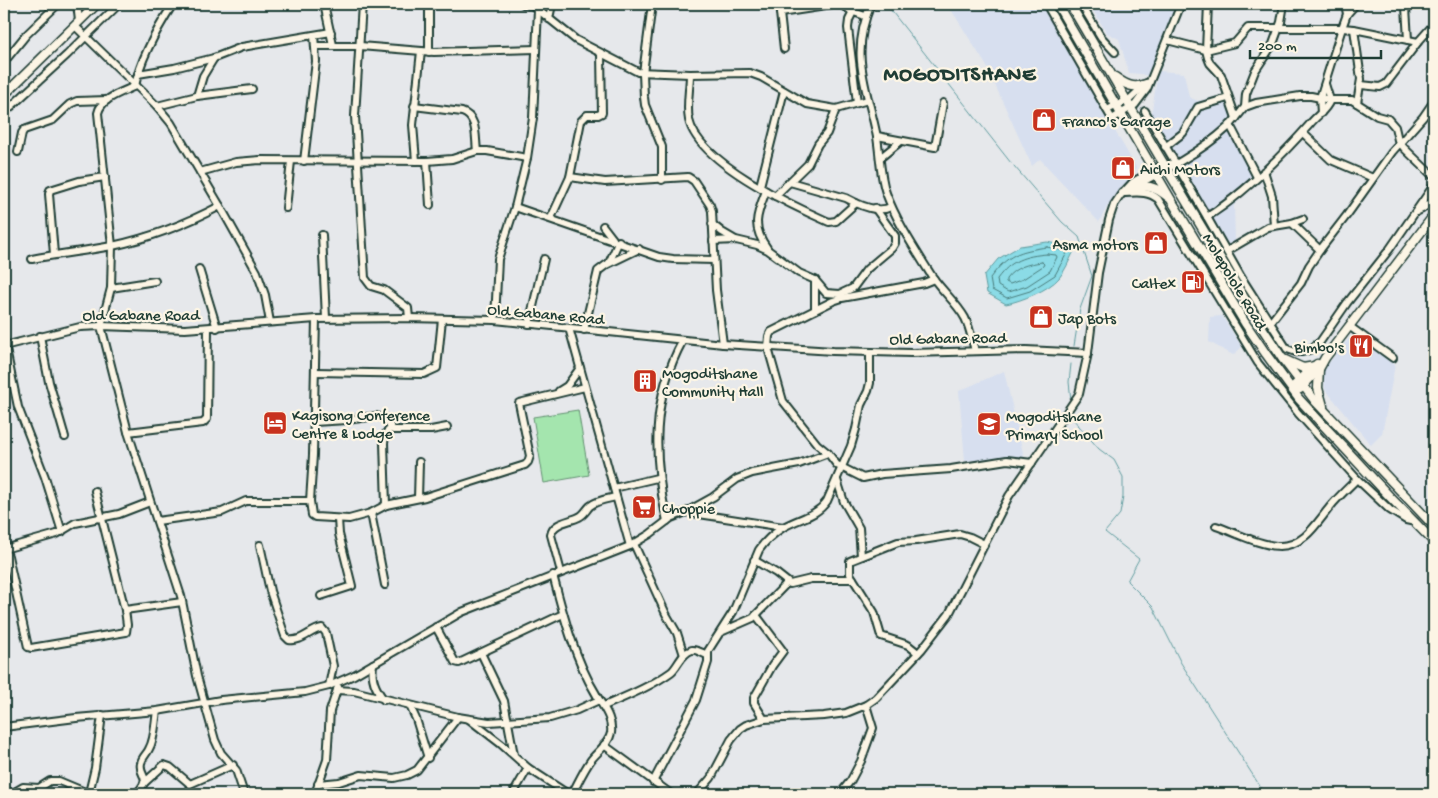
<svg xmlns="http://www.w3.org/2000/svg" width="1438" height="798" viewBox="0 0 1438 798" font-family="'Gochi Hand',sans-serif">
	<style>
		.built { fill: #d7dfef }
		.green { fill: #a4e5ae; stroke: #629171 }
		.water { fill: #8bdbe6; stroke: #609c9f }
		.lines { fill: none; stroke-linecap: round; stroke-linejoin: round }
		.shore { stroke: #4a7c7b; stroke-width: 1 }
		.stream { stroke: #609c9f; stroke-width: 1 }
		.minor-casing { stroke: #1f3d34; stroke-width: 10 }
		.major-casing { stroke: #1f3d34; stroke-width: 11 }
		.minor { stroke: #fcf5e5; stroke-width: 6 }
		.major { stroke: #fcf5e5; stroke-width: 8 }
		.labels { text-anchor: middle; stroke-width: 4.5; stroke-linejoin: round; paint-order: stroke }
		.poi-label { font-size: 16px; fill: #1f3d34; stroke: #fcf5e5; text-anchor: start }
		.street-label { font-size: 16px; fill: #1f3d34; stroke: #fcf5e5 }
		.district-label { font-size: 21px; font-weight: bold; letter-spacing: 1px; fill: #1f3d34; stroke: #fcf5e5 }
	</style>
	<rect width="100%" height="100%" fill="#e6e8eb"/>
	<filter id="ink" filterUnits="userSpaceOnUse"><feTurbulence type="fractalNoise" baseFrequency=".02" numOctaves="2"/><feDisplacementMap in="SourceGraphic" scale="10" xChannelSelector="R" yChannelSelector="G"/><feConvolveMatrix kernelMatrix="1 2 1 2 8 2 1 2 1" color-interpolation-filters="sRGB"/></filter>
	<g filter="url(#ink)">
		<g class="built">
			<path d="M949,4H1041L1136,167L1133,177L1108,205L1099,222L1040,159L1032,166L986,65L952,11Z"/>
			<path d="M1089,4H1185L1159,71L1184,73L1189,97L1198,101L1222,95L1261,179L1234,205L1235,242L1228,245L1151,116L1157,79L1141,74L1129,73L1119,39L1107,33Z"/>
			<path d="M1222,316L1242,347L1233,355L1209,342L1210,317Z"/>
			<path d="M1352,335L1395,365L1382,434L1371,445L1325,389L1323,370Z"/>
			<path d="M1004,371L1024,457L965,461L959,391Z"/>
		</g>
		<path class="green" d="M578,410L589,475L544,483L533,417Z"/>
		<path class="water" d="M1047,242L1069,246L1073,253C1069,261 1065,271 1059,278C1049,290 1021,301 1006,304L987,293L984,276L998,259L1020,246Z"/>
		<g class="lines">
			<g class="shore">
				<path d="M1047,247L1065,251L1067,253L1055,275L1030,291L1007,298L992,290L990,278C1008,254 1019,251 1047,247Z"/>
				<path d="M1047,254L1056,255L1057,257L1050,271L1027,286L1008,292L998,286L997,279C1011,260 1024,256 1047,254Z"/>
				<path d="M1042,262L1044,264L1043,266L1023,279L1010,284L1006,282V279C1015,267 1027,264 1042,262Z"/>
			</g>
			<g class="stream">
				<path d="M888,4L889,8L1011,163"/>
				<path d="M1014,166L1062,222L1079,237L1092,276L1080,309L1074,346"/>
				<path d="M1071,400L1069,382L1071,364"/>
				<path d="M1073,419L1099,449L1114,460L1123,477V497L1120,514L1105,532L1139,559L1127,581L1153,607L1181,663L1265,794"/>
			</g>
			<defs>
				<g id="minor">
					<path d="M77,4L79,21"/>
					<path d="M173,4C157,29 141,57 135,86C123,92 101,98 98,113L112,246L111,288L101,326L128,432L181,596L197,676L215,740L221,753L236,770L244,794"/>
					<path d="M324,4L333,45"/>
					<path d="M362,4L355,116L365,278L371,286L384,290L408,308L409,318"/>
					<path d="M429,4V52"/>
					<path d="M523,4L532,5L576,40L638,72L690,74L750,73L761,77L807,104L836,109L868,100"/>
					<path d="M652,4L643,73L644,97L645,105L662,147V180"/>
					<path d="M779,4L784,49"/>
					<path d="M842,4L851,11L865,16"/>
					<path d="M871,4C849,56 867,86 877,137C880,155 880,176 886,193C896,220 913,246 928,270C938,288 955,300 965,318C970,328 972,340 975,351"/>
					<path d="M1046,4L1112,119L1135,105L1147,89L1181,4"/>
					<path d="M1081,4L1101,37L1115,52"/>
					<path d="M1208,4L1206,50L1208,58L1210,63L1221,75L1236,118"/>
					<path d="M1284,4L1281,22L1273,44L1255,71L1246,94L1245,107L1256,103L1300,96H1311L1330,100H1352L1377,116L1388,119L1395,127L1398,140L1404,148L1434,177"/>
					<path d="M1345,4L1347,14"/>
					<path d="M1404,4L1406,7L1408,40"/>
					<path d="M853,12L849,20L848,28L857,103"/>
					<path d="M780,13L839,4"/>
					<path d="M549,19L552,4"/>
					<path d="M75,26L157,106L171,123L220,206L257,272L265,295L270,322"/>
					<path d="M1354,29L1361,79L1357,103"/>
					<path d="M1167,40L1206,50L1235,43L1248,28H1342L1354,29L1418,42"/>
					<path d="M316,46H360L434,52L536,49"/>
					<path d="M4,62L26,35L58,4"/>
					<path d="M138,74L174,68L214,58"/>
					<path d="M690,74C690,88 686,106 689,120C698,162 793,206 829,222L836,221L856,203C867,208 881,212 891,207"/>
					<path d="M1361,85L1380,87L1386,84L1418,42L1434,24"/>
					<path d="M197,96L252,89"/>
					<path d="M157,106L197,96L203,76L214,58L242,47L331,32"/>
					<path d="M414,106L462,112C478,117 475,137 477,151"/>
					<path d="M1107,110L1130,99L1147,83"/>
					<path d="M1145,111L1207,217L1241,277L1287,349L1296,352H1302L1309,350L1320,342L1347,303L1389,250L1434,185"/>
					<path d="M4,113L67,55L119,4"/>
					<path d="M1321,113L1320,98L1342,28L1347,14L1356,4"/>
					<path d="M1230,125L1257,177"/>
					<path d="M1303,133L1331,160L1373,178"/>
					<path d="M877,136L935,147L943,103"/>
					<path d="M1165,147L1183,133L1198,107L1228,98"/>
					<path d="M18,152L22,133L24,130L53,120L70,104L77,101L107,100"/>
					<path d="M880,158L901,141"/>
					<path d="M304,161L316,61L314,35"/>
					<path d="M416,161L413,125L421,51"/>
					<path d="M427,161L430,205"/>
					<path d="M1264,171L1272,196L1274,226"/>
					<path d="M200,172L236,162L260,160L427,161L452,159L477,151H487L527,158"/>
					<path d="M570,177L605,182L688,177L694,181L710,205L712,211L716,290L723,344"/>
					<path d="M790,182L846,198L856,203"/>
					<path d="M760,186L784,91"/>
					<path d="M1133,187C1164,171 1201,152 1227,128C1234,122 1239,114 1245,107"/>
					<path d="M766,191C757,214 751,226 767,248"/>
					<path d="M1122,193C1135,193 1147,190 1158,199L1258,363L1298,413L1357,479L1390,510L1406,520L1415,522"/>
					<path d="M775,196L808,164L818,144L827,133L836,109"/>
					<path d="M515,207L659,257L673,259L714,260"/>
					<path d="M286,208L291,161"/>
					<path d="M1416,212L1422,209L1434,200"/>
					<path d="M1207,217C1246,192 1280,158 1310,124C1317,115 1326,111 1330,100L1325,84"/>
					<path d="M551,218L570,177L581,121L587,115H598L602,113L601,54"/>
					<path d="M1292,223L1320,250"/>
					<path d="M712,224L722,232L734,239"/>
					<path d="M603,226L613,239"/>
					<path d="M322,235L326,318"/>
					<path d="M713,241L736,240L757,245L768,250L799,273L815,280L826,293L840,294L853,288L867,269L892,248L895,243V236L875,208"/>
					<path d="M1227,251L1268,227L1292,223L1303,219"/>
					<path d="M54,254L49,194L50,190L79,181L105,177"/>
					<path d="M32,259C58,254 85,251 112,246C150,238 186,224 220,206"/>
					<path d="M609,263L619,241"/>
					<path d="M199,269L217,328"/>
					<path d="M934,279L924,283L842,298L833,301L771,332L769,336L768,348L783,401L817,444L828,453L837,465L863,478L882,474L951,469L1007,460L1032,463"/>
					<path d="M815,280V310"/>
					<path d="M111,288L155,281"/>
					<path d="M316,319L313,455L310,501L312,515L315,517L349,519L371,513L386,505L425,497L525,465L528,462L530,456L519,403L585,387"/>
					<path d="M495,320L498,259L515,207L527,158L533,118L538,9"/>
					<path d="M1270,323L1301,283L1309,266L1320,250L1347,215L1392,152L1423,117L1434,101"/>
					<path d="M529,324L544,259"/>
					<path d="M1349,326L1393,358"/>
					<path d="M569,328L630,546"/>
					<path d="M584,330L598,271L606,265L639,249"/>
					<path d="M40,336L49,382L65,437"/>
					<path d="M5,345L18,407L45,477L62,532"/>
					<path d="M4,346L80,327L101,326L185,329L316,319L409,318L495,320L723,344L833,351L911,353L1026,350L1088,353"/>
					<path d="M315,372L424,374L437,368L442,319"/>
					<path d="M559,391L567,386L580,368"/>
					<path d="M314,422L347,420L376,416L384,418L393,430H431L447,427"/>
					<path d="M128,432L203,423L207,419L208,328"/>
					<path d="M837,480L844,502L859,528L861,556"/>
					<path d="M614,488L657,478"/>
					<path d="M418,498L419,462"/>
					<path d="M386,505L384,443L386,433L391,428"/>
					<path d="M686,512L783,527"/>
					<path d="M371,513L385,585"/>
					<path d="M157,521L222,512L246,501H310"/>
					<path d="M667,521C653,457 651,399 683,340"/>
					<path d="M1216,526C1234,532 1261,546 1280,546C1304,546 1316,524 1330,507C1338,497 1348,488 1357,479"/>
					<path d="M634,544L666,614L677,633L684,655"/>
					<path d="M260,545L270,591L285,636L289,640C302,642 310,630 322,628L326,633L333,666L329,686"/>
					<path d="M4,549L57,534L75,523L119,514L150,502"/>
					<path d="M5,550L8,556L28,647L31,648L126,632L127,625L125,610L95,491"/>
					<path d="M754,560L776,573L790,584L811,579H853"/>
					<path d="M561,572L551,535C553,522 569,522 579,517C584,515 586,510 590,506C597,500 608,499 616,497"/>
					<path d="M553,575C563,614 575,660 596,694C602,706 613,718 611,733C609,744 597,752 591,760C583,771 578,783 572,794"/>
					<path d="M321,596L352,586L339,534L338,519"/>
					<path d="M125,610L182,602"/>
					<path d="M756,615L783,651L772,666L754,698V703L764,719"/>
					<path d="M436,627L455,662L459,663L563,614"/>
					<path d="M721,632L753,618L787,583"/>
					<path d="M481,653L504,701L514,755"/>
					<path d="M918,653L908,645L881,636L874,612L850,574V561L898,542L916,541L960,534L970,537L984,544"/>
					<path d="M373,664C371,679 375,688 384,700"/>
					<path d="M337,690L354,691L458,717L489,722L550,718L577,710L599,700"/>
					<path d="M410,706L416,719L428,758"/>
					<path d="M604,706C627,696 650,687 671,672C678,667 681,653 692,650C696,649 702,653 707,655"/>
					<path d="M470,720L501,744L528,768L568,794"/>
					<path d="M4,727L76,718L157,711L221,700L305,692L329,686L354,675L462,612L630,546L650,534L671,518L686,512L713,497L737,479L752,473L799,464L828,453"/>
					<path d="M604,745L671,794"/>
					<path d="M653,782L696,700L708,662V651L733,612L759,550C765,541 773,534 782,528C798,518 816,517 827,501L851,446L856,429L861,405L868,391L870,383V352"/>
					<path d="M144,783L164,765L170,767L190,784L233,765"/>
					<path d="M318,784L339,782L361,775L394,778L407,775L417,770L458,717"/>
					<path d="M89,793L95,768L102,715"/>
					<path d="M11,794L23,787L39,788L50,781H59L90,794"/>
					<path d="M136,794C154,775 138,778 141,763C142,757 147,754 149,749C155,739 155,722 157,711"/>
					<path d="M315,794L327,760L330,711L338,687"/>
					<path d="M513,794L528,768"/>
					<path d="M697,794L711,778L731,740L740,729L746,725L764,719L824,716L846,713L866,705L876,698L922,649L949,614L1009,496L1079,394L1088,353L1098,273L1109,220L1114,205L1120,196L1133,182L1164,165L1173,164"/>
					<path d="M840,794L851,780L861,761L873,728L866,705"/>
				</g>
				<g id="major">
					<path d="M1057,4L1170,198L1245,323L1266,354L1299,399L1390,497L1434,542"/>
					<path d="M1070,4L1159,156L1261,326L1282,358L1316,402L1434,526"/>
					<path d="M1115,77C1126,85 1133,89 1146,84"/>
					<path d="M4,95L97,4"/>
					<path d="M1129,189C1146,184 1155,186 1168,197"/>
					<path d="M1283,359L1303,368L1315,366"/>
					<path d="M1319,369L1318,388L1323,406"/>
					<path d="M1295,385L1317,364"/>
					<path d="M1300,389L1319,369L1325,358L1434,215"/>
				</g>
			</defs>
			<use href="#minor" class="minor-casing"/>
			<use href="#major" class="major-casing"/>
			<use href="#minor" class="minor"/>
			<use href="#major" class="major"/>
		</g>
	</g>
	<defs>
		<symbol id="shop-square" viewBox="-11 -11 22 22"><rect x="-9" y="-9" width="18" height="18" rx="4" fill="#c8321e" stroke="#fcf5e5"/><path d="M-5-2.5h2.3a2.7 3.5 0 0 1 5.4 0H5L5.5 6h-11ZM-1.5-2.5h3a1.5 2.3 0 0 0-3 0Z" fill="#fff"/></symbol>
		<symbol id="fuel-square" viewBox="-11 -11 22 22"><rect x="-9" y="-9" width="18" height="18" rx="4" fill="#c8321e" stroke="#fcf5e5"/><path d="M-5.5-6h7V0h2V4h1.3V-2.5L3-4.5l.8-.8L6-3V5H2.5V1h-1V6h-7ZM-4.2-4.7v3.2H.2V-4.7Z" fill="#fff"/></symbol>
		<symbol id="restaurant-square" viewBox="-11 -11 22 22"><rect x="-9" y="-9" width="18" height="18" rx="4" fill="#c8321e" stroke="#fcf5e5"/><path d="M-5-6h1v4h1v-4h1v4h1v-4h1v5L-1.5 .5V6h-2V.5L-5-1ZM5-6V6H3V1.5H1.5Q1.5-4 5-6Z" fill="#fff"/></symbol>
		<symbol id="building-square" viewBox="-11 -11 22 22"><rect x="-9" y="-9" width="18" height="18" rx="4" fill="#c8321e" stroke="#fcf5e5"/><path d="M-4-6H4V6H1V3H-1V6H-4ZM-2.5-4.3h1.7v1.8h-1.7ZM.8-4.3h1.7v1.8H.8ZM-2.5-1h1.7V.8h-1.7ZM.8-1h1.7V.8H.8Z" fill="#fff"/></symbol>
		<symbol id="hotel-square" viewBox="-11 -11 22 22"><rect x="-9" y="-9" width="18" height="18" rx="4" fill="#c8321e" stroke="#fcf5e5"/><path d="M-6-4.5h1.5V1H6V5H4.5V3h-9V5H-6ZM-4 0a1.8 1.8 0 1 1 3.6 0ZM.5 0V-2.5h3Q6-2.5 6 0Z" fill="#fff"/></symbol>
		<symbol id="school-square" viewBox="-11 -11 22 22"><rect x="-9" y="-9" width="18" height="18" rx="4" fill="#c8321e" stroke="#fcf5e5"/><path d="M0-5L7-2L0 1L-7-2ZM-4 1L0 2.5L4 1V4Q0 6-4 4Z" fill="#fff"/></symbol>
		<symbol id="supermarket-square" viewBox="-11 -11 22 22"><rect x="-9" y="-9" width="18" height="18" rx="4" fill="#c8321e" stroke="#fcf5e5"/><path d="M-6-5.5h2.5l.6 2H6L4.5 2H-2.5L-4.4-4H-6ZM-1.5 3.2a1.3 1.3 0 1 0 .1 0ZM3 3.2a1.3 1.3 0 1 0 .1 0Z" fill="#fff"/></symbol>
	</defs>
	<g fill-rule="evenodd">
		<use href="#shop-square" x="1030" y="106" width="28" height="28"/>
		<use href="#shop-square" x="1109" y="154" width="28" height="28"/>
		<use href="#shop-square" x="1142" y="229" width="28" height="28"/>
		<use href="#fuel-square" x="1179" y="268" width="28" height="28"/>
		<use href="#shop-square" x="1027" y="303" width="28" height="28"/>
		<use href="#restaurant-square" x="1347" y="332" width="28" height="28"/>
		<use href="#building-square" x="631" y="367" width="28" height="28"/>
		<use href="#hotel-square" x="261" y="409" width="28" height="28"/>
		<use href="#school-square" x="975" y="410" width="28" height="28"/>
		<use href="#supermarket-square" x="630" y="493" width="28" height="28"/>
	</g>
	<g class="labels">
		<g class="poi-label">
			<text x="1062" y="126">Franco's Garage</text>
			<text x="1140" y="174">Aichi Motors</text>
			<text x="1138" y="249" text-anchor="end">Asma motors</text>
			<text x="1176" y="288" text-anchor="end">Caltex</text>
			<text x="1058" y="323">Jap Bots</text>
			<text x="1344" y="352" text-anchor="end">Bimbo's</text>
			<text x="662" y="378">Mogoditshane<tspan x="662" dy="18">Community Hall</tspan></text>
			<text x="292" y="420">Kagisong Conference<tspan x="292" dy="18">Centre &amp; Lodge</tspan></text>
			<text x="1006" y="421">Mogoditshane<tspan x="1006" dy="18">Primary School</tspan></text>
			<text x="662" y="513">Choppie</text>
		</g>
		<g class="street-label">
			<text transform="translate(1236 281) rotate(59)" y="6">Molepolole Road</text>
			<text transform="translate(546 313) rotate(5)" y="6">Old Gabane Road</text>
			<text x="141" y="320">Old Gabane Road</text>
			<text transform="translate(948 337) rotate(-1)" y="6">Old Gabane Road</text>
		</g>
		<g class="district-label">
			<text x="960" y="80">MOGODITSHANE</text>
		</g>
	</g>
	<rect width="1438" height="798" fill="none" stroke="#fcf5e5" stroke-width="20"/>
	<rect x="10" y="10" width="1418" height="778" fill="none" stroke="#1f3d34" stroke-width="2" filter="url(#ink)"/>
	<path d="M1250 50v8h131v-8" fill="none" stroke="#1f3d34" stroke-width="2.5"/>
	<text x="1258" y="50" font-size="15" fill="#1f3d34" stroke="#fcf5e5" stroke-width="4" paint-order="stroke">200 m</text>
</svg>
